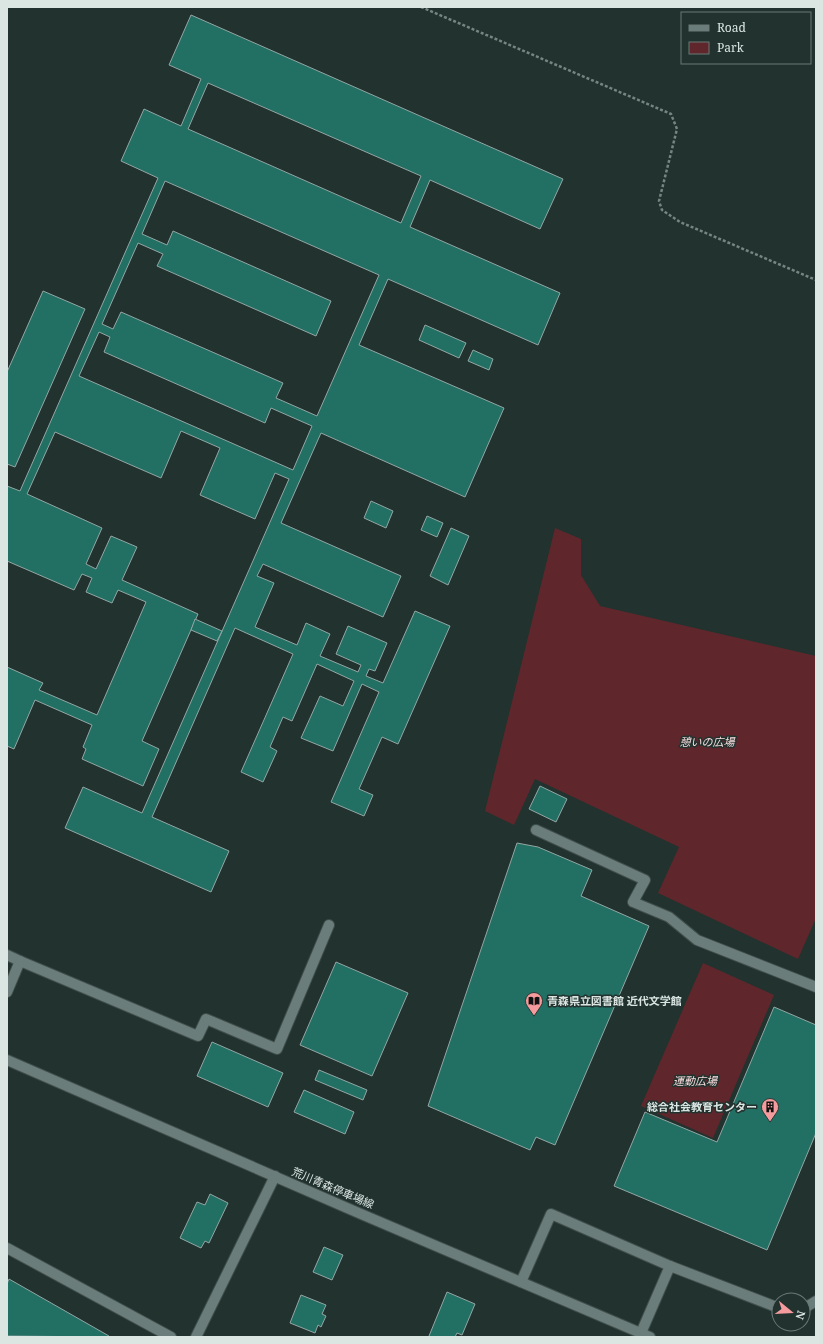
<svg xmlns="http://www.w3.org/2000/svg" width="823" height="1344" viewBox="0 0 823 1344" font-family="'Noto Serif','Noto Sans JP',serif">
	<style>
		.green { fill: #5f272b }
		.building { fill: #226f64; stroke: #93a7a3; fill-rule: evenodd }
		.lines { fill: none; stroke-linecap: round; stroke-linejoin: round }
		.service-casing { stroke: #404f4c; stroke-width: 12 }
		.secondary-casing { stroke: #404f4c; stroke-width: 12 }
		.path { stroke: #768582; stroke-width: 2.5; stroke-dasharray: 3 2; stroke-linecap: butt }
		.service { stroke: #6b7d7a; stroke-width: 10 }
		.secondary { stroke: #6b7d7a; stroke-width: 10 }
		.labels { text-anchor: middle; stroke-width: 3; stroke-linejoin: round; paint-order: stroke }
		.park-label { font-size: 11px; font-style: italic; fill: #f8dcdc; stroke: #21322f }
		.poi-label { font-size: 11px; font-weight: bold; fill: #dbe6e3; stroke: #21322f; text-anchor: start }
		.street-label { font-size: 11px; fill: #dbe6e3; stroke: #21322f }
	</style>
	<rect width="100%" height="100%" fill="#21322f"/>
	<g class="green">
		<path d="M555,528L581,539V575L600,606L816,656V918L798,959L658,893L679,847L535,779L514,825L485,811Z"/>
		<path d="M703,963L774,995L713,1138L641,1106Z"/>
	</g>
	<g class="building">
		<path d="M191,15L563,179L540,229L430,180L410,227L560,293L538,345L388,279L359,345L504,408L465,497L321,433L281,523L401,576L383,617L263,564L257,576L274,583L255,627L297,645L306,623L330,634L320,656L358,672L361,665L336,654L348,626L387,643L375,671L369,669L366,676L383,683L415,611L450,626L398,744L382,737L359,789L373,795L364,816L331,802L379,692L362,684L333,751L301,738L320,696L343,706L354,681L317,664L292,721L283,717L270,747L277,751L263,782L241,772L293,654L235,628L152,817L229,851L211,892L65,828L83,787L142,813L289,479L275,473L255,519L200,495L220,448L181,431L161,478L55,432L27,494L102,528L86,564L96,569L111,536L137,547L122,580L198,614L142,741L159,749L143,786L82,759L86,749L83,747L92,725L35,700L14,749L7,746V667L43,683L39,690L97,715L146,602L118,590L112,603L86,592L92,578L82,574L74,590L7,561V486L20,491L158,178L121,161L144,109L181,126L201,79L169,65ZM208,83L421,176L401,223L188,129ZM165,181L379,275L317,416L276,398L283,383L121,312L113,329L102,324L138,243L163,254L157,266L316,336L331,301L173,231L167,245L142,234ZM99,332L110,337L104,352L265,423L271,408L312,426L293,470L79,376Z"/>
		<path d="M43,291L85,309L15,467L7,464V372Z"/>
		<path d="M425,325L466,343L459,358L419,340Z"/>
		<path d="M473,350L493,359L489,370L468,361Z"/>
		<path d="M371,501L393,511L386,528L364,518Z"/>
		<path d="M427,516L443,523L437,537L421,530Z"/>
		<path d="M451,528L469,536L448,585L430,576Z"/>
		<path d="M195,619L222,631L217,641L191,630Z"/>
		<path d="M540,786L567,799L556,822L529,809Z"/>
		<path d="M517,843L538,847L592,870L581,896L649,926L555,1145L536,1137L530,1150L428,1106Z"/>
		<path d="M336,962L408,993L372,1076L300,1045Z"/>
		<path d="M774,1007L816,1025V1133L767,1250L614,1186L645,1112L717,1142Z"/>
		<path d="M212,1042L283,1073L268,1107L197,1076Z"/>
		<path d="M319,1070L367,1090L363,1100L315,1080Z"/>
		<path d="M304,1090L354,1112L345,1134L294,1112Z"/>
		<path d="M210,1194L228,1203L209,1243L205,1241L201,1248L180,1238L197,1202L205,1205Z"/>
		<path d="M324,1247L343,1255L332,1280L313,1272Z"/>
		<path d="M9,1279L109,1336V1337L7,1336V1284Z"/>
		<path d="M447,1292L475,1304L462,1335L457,1333L455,1337H431L429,1336Z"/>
		<path d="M301,1295L326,1305L322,1314L326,1316L321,1327L318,1325L315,1333L290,1323Z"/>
	</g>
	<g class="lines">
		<defs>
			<g id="service">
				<path d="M536,830L645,880L633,902L669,917L697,940L816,987"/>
				<path d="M7,955L20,961L7,992"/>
				<path d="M20,961L198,1036L206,1019L277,1049L329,925"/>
				<path d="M7,1248L171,1337"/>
				<path d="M670,1266L779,1308"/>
				<path d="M521,1282L551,1214L670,1266L641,1333"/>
				<path d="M803,1309L816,1301"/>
				<path d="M196,1337L275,1176"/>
			</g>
			<path id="secondary" d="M7,1060L361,1214L650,1337"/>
		</defs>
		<use href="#service" class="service-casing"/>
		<use href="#secondary" class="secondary-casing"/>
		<path class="path" d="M421,7L671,114L677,129L659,201L662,210L680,222L816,280"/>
		<use href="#service" class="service"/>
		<use href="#secondary" class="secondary"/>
	</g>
	<defs>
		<symbol id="library-pin" viewBox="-11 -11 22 30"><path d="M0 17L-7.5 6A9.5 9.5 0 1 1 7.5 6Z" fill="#f59b9d" stroke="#21322f"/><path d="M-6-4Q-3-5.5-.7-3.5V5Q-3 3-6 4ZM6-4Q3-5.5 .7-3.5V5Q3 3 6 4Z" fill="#111"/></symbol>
		<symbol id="building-pin" viewBox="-11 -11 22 30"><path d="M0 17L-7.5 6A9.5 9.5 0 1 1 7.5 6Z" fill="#f59b9d" stroke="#21322f"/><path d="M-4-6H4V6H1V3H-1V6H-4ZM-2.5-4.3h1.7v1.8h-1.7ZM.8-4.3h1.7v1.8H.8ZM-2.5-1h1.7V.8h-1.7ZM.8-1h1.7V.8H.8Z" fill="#111"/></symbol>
	</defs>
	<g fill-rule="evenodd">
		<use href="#library-pin" x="524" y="991" width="20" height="27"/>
		<use href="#building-pin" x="760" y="1097" width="20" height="27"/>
	</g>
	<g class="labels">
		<g class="park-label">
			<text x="707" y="746">憩いの広場</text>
			<text x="695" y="1085">運動広場</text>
		</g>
		<g class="poi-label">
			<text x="547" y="1005">青森県立図書館 近代文学館</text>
			<text x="757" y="1111" text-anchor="end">総合社会教育センター</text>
		</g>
		<g class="street-label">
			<text transform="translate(333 1188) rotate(23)" y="4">荒川青森停車場線</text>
		</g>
	</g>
	<rect width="823" height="1344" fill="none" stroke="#dbe6e3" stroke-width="16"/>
	<rect x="681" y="12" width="130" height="52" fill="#21322f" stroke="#6b7a77"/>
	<rect x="689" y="25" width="20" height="6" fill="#6b7d7a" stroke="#6b7a77"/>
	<text x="717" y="32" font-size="12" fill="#dbe6e3">Road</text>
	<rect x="689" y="42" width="20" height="12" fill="#5f272b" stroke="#6b7a77"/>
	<text x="717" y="52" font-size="12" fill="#dbe6e3">Park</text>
	<g transform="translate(791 1312) rotate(108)"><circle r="19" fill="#21322f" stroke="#6b7a77"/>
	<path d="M0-3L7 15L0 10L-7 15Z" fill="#f59b9d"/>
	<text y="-6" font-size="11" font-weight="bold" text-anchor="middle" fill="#dbe6e3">N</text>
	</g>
</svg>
